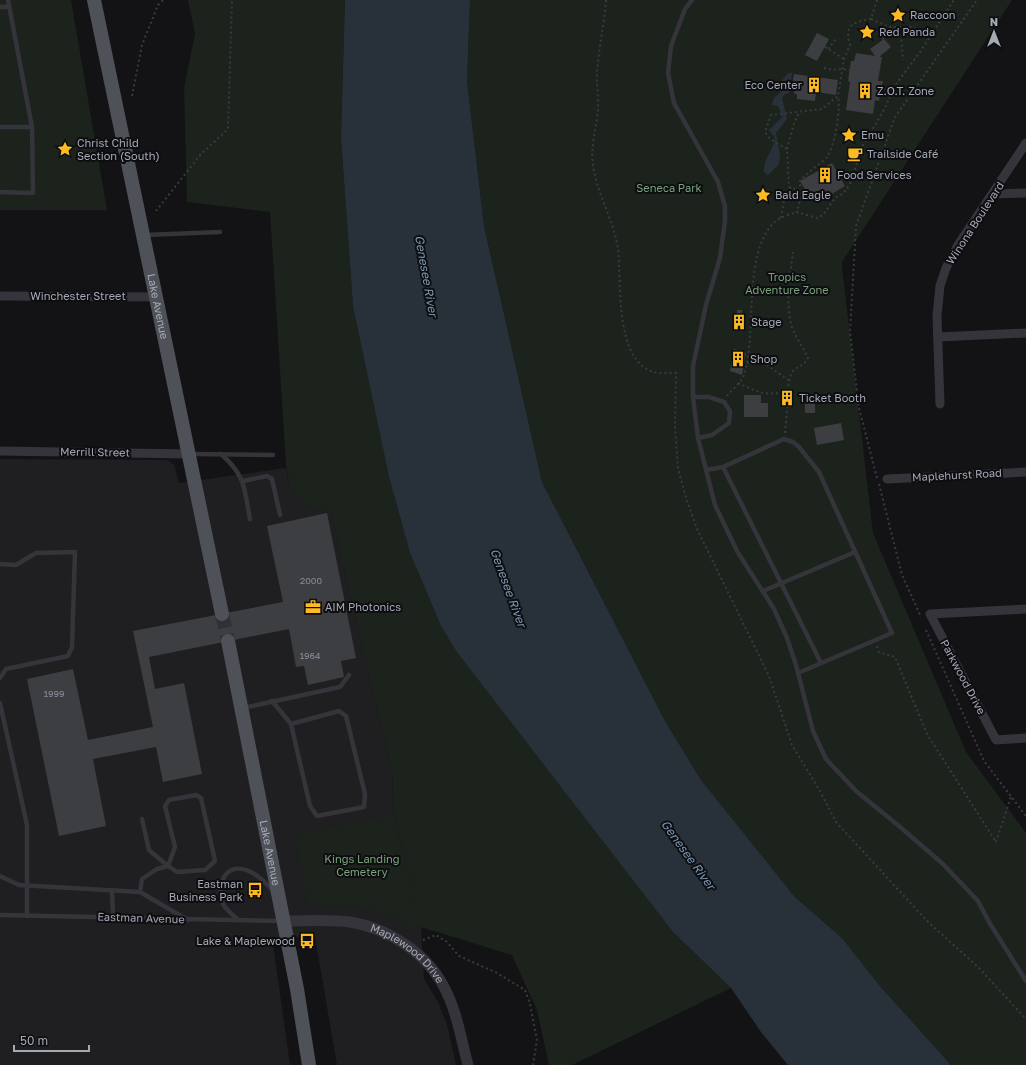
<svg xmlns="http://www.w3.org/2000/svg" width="1026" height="1065" viewBox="0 0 1026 1065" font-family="'Golos Text',sans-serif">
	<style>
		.built { fill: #1f1f22 }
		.green { fill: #1b231c }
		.water { fill: #283139 }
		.building { fill: #3d3e42 }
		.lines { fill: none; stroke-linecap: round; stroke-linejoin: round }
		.primary-tunnel { stroke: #303135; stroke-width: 14; stroke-dasharray: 14 7; stroke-linecap: butt }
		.path { stroke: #3a3b41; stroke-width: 2; stroke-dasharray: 2 3; stroke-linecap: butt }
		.service { stroke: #34343a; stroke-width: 4.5 }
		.minor { stroke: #34343a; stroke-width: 9 }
		.tertiary { stroke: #34343a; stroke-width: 11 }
		.primary { stroke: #4f5159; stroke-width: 14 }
		.labels { text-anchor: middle; stroke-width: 4; stroke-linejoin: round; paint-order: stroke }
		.number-label { font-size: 9px; fill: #8a8e99 }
		.poi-label { font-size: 11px; fill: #a4a9b6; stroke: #0e0e10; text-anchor: start }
		.park-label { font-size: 11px; fill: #79a27d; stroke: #0e0e10 }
		.street-label { font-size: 11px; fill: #a4a9b6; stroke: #0e0e10 }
		.water-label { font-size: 12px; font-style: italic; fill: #7896b4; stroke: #0e0e10 }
	</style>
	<rect width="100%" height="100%" fill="#131315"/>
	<path class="built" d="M0,459L167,460L174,465L179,483L286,468L290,488L311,509L331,511L392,773L394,813L421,927L424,979L438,1002L448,1028L456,1065H337L315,937H272L290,1065H0Z"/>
	<g class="green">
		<path d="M0,0H71L107,210H0Z"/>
		<path d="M188,0H345L341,138L353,305L389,477L410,553L441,626L673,932L731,988L572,1065H549L537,1010L512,955L421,927L420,924L416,931C378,905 352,905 308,905L295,835L394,815L418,917L394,813L392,773L331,512L311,509L290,488L286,465L270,212L187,202L184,88L195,34Z"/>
		<path d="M470,0H1012L842,262V267L873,533L966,752L1026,833V1065H951L880,986L842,938L794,896L701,780L665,721L542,482L484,226L467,81Z"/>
	</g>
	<g class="water">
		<path d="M345,0H470L467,81L484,226L542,482L665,721L701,780L794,896L842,938L880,986L951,1065H788L761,1032L731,988L673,932L457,652L441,626L410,553L389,477L353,306L341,138Z"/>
		<path d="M788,73H792L789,93L785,94L782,98L787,119L776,133L780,154L779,164L768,175L764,172C763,159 773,151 775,138L768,129H770L782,117L778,106L772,105L774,98L781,92L776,88Z"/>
	</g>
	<g class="building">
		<path d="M883,28L889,34L883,40L877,34Z"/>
		<path d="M817,33L829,39L817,61L805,55Z"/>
		<path d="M884,39L891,47L879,57H882L878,81H883L879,101L875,100L873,114L846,110L850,82L848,81L851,61H854L856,53L875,56L870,49Z"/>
		<path d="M794,74L838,80L836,95L816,92L815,101L797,99V94H794L795,89L792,88Z"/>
		<path d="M832,163L845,186L827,197L822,189L809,196L800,181Z"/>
		<rect x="737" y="310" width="5" height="16"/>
		<path d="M734,349L746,353L742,375L730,371Z"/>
		<path d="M744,395H761V403H768V417H744Z"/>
		<rect x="783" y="396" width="8" height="4"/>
		<rect x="805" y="400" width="10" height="13"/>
		<path d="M841,423L844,440L817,445L814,428Z"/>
		<path d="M327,513L356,658L341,661L344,677L308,685L304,666L296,667L289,629L149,657L155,689L184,683L202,774L163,782L156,747L93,759L106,826L59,836L27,679L73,669L88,740L153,727L133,631L283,602L267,526Z"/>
	</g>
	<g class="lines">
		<path class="primary-tunnel" d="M222,614L228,641"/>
		<g class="path">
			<path d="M606,0C604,24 599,48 597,72C596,84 599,96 598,108C597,127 590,147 593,165C597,194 614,221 618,249C622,281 613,366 658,373C663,374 670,372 676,373L675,427L678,469L687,501L697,529L769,676L792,745L820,791L836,822L926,920L979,968L1026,1019"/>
			<path d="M877,0L871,19L889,27H910L922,31"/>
			<path d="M871,19C853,22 844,25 850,45L844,59L838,96L822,109L771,115L765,132L770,139L787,149L789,187L802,191L797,212L817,218L823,215L833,201L838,196L843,194L850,184L862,147L885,108L894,87L920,52L954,0"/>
			<path d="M893,28L901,36L903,60"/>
			<path d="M825,47L844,59"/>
			<path d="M828,49L836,39"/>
			<path d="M824,68C833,71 840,68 850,70"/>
			<path d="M132,96L142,45L158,5L163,0"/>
			<path d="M787,149L794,123L799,113"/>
			<path d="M802,191L799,182C807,172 821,164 827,157C835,145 841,110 838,96"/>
			<path d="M156,211L201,154L228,129L232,0"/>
			<path d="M781,218L784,200L791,188"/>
			<path d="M747,363L766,364L788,380"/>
			<path d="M738,383C759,392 764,397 788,391"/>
			<path d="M727,396C731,391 743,380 744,375C758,333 741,249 777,220C783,216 791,214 797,212"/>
			<path d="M787,396C788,390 789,375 793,371C799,365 804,366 808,358C804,348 796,339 792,327C785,303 790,277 793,252"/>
			<path d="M785,433L788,400"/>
			<path d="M877,478L859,408L850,332L856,226L895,117L977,0"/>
			<path d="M879,484L902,575L921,617"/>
			<path d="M926,630L984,761L1026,816"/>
			<path d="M877,646L879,652L895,657L927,734L996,842"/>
			<path d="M996,842L1011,797"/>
			<path d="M423,940L436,935L447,942L459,956L497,973L525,990L530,1004L537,1040L533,1065"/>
		</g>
		<g class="service">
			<path d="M692,0L685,9L671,46L668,73L674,103L718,182L725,206V221L720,258L706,305L693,366V397L698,438L715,505L737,551L774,609L787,638L796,665L813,731L826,759L856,791L899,826L943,864L978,901L989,922L1026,981"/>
			<path d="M0,7H9"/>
			<path d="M0,127H32"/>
			<path d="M0,192L33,193L32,127L8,0"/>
			<path d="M145,235L220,232"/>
			<path d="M693,397H709L724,402L730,411L729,423L712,435L698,438"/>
			<path d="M191,454L273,455"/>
			<path d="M221,454C246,476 244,488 250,519"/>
			<path d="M706,470L723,467"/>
			<path d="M243,481L267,476L272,479L280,515"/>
			<path d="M0,564L16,565L36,553L75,552L72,647L68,656L6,669L0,678"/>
			<path d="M763,591L855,552"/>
			<path d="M798,673L892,633L819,472L799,447L793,442L784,439L723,467L821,663"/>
			<path d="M272,701L291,724L310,806L317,816L364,807L365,794L346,716L339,711L291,724"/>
			<path d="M0,703L27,825V916"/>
			<path d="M243,708L340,687L349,675"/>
			<path d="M142,819L149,850L168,866L175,847L165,806L169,800L196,795L201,798L215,861L205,870L177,872L168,866L157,869L142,879L140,892L188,920"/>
			<path d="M0,876L19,885L140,892"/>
			<path d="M112,890L113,916"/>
			<path d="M0,915L281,921"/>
			<path d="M238,920C233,915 226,910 223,904C216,885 225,861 249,871C258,875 266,883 273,891"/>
		</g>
		<g class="minor">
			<path d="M993,194L1026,193"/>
			<path d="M0,296L157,297"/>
			<path d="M938,337L1026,333"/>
			<path d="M940,404L937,316L940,286L946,268L958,245L1026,143"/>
			<path d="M0,451L190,454"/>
			<path d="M887,479L1026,472"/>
			<path d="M1026,609L930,614L996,740L1026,738"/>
		</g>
		<path class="tertiary" id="s1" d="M283,921C305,921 328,919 350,922C387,928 426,952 444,987C457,1011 461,1039 468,1065"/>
		<g class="primary">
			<path id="s2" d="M94,0L222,614"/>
			<path id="s3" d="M228,641L297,989L309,1065"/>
		</g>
	</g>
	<defs>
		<symbol id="sight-bare" viewBox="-9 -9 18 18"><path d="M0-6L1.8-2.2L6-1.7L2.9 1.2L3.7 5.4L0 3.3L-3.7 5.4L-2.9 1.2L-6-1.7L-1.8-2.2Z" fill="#fdba23" stroke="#0e0e10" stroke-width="2.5" paint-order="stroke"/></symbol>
		<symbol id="building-bare" viewBox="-9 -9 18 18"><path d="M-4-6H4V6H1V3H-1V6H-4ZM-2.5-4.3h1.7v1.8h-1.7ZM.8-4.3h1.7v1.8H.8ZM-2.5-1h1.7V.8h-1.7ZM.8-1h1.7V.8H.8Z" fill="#fdba23" stroke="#0e0e10" stroke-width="2.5" paint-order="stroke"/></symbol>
		<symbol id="cafe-bare" viewBox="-9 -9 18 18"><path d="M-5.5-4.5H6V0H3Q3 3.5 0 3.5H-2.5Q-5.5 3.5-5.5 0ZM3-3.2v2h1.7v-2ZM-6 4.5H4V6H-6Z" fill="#fdba23" stroke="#0e0e10" stroke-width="2.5" paint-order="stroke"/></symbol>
		<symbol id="office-bare" viewBox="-9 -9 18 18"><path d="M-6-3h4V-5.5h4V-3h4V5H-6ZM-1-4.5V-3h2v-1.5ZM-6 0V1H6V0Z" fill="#fdba23" stroke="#0e0e10" stroke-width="2.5" paint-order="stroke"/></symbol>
		<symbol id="bus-bare" viewBox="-9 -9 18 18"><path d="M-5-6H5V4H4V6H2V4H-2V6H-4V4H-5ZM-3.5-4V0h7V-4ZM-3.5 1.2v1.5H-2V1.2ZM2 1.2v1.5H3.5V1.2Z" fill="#fdba23" stroke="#0e0e10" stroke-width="2.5" paint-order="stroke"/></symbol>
	</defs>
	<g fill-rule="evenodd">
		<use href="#sight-bare" x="887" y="4" width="22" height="22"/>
		<use href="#sight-bare" x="856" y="21" width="22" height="22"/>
		<use href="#building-bare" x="803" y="74" width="22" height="22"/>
		<use href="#building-bare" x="854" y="80" width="22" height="22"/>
		<use href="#sight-bare" x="838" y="124" width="22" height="22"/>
		<use href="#sight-bare" x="54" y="138" width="22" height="22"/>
		<use href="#cafe-bare" x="844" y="143" width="22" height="22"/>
		<use href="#building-bare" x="814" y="164" width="22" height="22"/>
		<use href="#sight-bare" x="752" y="184" width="22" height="22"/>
		<use href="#building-bare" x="728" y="311" width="22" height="22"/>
		<use href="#building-bare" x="727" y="348" width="22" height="22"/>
		<use href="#building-bare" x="776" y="387" width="22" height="22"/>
		<use href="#office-bare" x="302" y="596" width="22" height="22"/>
		<use href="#bus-bare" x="244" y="879" width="22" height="22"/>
		<use href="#bus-bare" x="296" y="930" width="22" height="22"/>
	</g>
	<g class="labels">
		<g class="number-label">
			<text x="311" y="584">2000</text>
			<text x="310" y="659">1964</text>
			<text x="54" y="697">1999</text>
		</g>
		<g class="poi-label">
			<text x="910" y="19">Raccoon</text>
			<text x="879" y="36">Red Panda</text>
			<text x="802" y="89" text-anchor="end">Eco Center</text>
			<text x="877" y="95">Z.O.T. Zone</text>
			<text x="861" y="139">Emu</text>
			<text x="77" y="147">Christ Child<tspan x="77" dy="13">Section (South)</tspan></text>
			<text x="867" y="158">Trailside Café</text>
			<text x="837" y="179">Food Services</text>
			<text x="775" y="199">Bald Eagle</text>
			<text x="751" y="326">Stage</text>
			<text x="750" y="363">Shop</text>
			<text x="799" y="402">Ticket Booth</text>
			<text x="325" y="611">AIM Photonics</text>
			<text x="243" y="888" text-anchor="end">Eastman<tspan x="243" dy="13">Business Park</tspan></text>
			<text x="295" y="945" text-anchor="end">Lake &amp; Maplewood</text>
		</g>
		<g class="park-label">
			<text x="669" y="192">Seneca Park</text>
			<text x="787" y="281">Tropics<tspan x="787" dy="13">Adventure Zone</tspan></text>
			<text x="362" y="863">Kings Landing<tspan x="362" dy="13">Cemetery</tspan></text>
		</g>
		<g class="street-label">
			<text transform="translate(975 223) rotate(-57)" y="4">Winona Boulevard</text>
			<text x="78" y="300">Winchester Street</text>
			<text dy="4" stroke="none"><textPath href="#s2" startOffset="313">Lake Avenue</textPath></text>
			<text transform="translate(95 452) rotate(1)" y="4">Merrill Street</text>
			<text transform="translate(957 475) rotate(-3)" y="4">Maplehurst Road</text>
			<text transform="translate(963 677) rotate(62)" y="4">Parkwood Drive</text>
			<text dy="4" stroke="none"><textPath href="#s3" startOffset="216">Lake Avenue</textPath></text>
			<text transform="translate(141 918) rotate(2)" y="4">Eastman Avenue</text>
			<text dy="4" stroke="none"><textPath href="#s1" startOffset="134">Maplewood Drive</textPath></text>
		</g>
		<g class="water-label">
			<text transform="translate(426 276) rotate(80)" y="4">Genesee River</text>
			<text transform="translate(508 588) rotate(70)" y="4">Genesee River</text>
			<text transform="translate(688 855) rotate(54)" y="4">Genesee River</text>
		</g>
	</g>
	<g transform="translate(994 32)" stroke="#0e0e10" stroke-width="3" paint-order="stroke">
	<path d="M0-3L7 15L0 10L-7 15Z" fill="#a4a9b6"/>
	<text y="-6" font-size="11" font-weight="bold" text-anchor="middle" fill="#a4a9b6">N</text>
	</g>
	<path d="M14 1045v6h75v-6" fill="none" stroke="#a4a9b6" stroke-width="2"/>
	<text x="20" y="1045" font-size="12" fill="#a4a9b6" stroke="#0e0e10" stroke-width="3" paint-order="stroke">50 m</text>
</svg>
